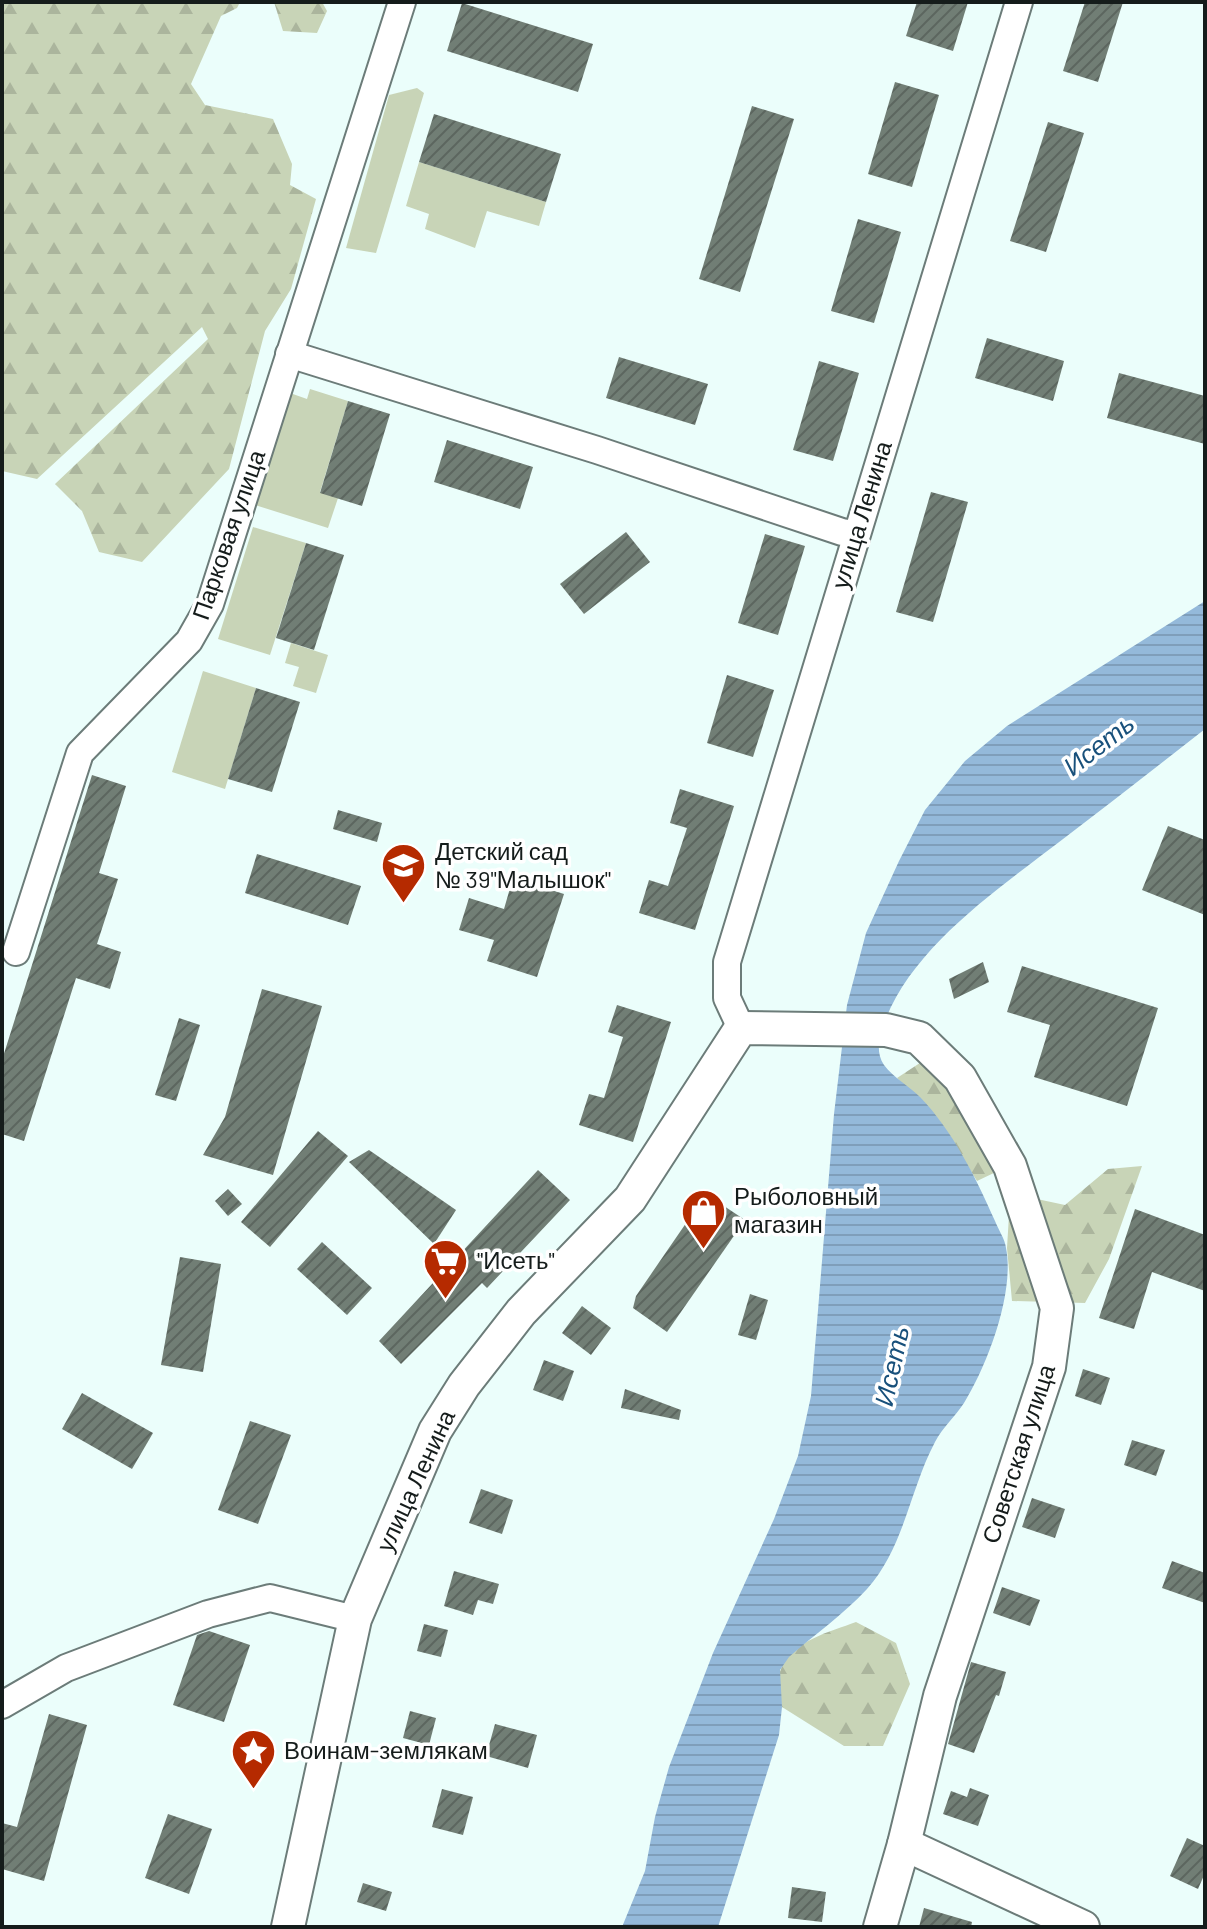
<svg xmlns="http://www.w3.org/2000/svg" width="1207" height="1929" viewBox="0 0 1207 1929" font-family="Barlow,sans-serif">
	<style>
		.forest { fill: url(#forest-firs) }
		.garden { fill: #c8d4b7 }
		.water { fill: url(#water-rules) }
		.building { fill: url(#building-hatch) }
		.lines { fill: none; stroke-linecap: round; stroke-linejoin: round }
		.minor-casing { stroke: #6c7c79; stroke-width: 30 }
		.tertiary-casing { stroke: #6c7c79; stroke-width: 36 }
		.minor { stroke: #fff; stroke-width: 26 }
		.tertiary { stroke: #fff; stroke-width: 32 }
		.labels { text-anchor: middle; stroke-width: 7; stroke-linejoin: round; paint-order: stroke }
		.street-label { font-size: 24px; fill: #151c1b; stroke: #fff }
		.poi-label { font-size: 24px; fill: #151c1b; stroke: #fff; text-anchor: start }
		.water-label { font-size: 26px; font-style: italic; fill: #18507b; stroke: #fff }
	</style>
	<defs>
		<pattern id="forest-firs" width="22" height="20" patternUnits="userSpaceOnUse" patternTransform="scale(2)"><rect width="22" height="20" fill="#c8d4b7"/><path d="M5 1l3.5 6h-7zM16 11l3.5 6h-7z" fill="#abb59d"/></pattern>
		<pattern id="water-rules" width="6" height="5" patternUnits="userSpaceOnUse" patternTransform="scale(2)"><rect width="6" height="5" fill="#94b9da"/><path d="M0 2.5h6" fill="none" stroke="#7f9eba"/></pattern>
		<pattern id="building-hatch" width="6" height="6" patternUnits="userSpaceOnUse" patternTransform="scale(2)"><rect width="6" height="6" fill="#717e75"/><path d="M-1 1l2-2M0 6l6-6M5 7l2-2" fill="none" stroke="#5c665f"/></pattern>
	</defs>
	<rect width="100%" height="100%" fill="#ebfefb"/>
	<g class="forest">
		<path d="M2,2H240L237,8L221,16L191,84L205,105L273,119L292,164L290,185L316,199L291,289L265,331L229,469L142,562L99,552L82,511L55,484L208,339L202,327L37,479L2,471Z"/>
		<path d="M274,2H322L327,11L317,33L283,31Z"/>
		<path d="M929,1057L998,1171L977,1181L938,1119L897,1078Z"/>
		<path d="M1142,1166L1109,1259L1085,1303L1012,1301L1007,1248L1009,1215L1023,1196L1065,1205L1108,1169Z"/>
		<path d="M856,1622L896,1643L910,1684L883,1746H844L782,1707C780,1696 776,1680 781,1669C793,1640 830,1632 856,1622Z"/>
	</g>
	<g class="garden">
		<path d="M417,88L424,93L376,253L346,248L389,95Z"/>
		<path d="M419,162L546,202L539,226L487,211L475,248L425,229L429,214L406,206Z"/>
		<path d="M310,389L348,401L320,492L338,498L328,528L255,505L290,393L307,399Z"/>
		<path d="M253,527L306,543L270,655L218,639Z"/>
		<path d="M291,643L328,655L316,693L293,686L299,667L285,663Z"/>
		<path d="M203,671L256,688L225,789L172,772Z"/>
	</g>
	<path class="water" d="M1205,601V729C1159,765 1113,801 1067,836C1000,888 903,951 880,1036C878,1046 878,1056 884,1065C894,1078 909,1086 920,1097C953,1131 976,1178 995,1221C998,1229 1005,1239 1006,1248C1015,1293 987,1366 964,1403C955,1417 942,1428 935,1442C910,1489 904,1548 867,1589C844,1614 814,1635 789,1657L780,1670L782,1707L779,1735L718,1927H622L645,1871L655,1817L669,1767L713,1653L774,1519L798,1456L811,1396L834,1114L847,1005L866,933L899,861L925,810L965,761L1007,726Z"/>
	<g class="building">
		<path d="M917,2H968L953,51L906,36Z"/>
		<path d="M1085,2H1123L1098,82L1063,71Z"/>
		<path d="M462,3L593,44L578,92L447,51Z"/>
		<path d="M895,82L939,95L912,187L868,174Z"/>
		<path d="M752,106L794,119L740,292L699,279Z"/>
		<path d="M434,114L561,154L546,202L419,162Z"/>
		<path d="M1048,122L1084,133L1046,252L1010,241Z"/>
		<path d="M858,219L901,232L874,323L831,311Z"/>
		<path d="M987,338L1064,361L1053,401L975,378Z"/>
		<path d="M619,357L708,384L695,425L606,398Z"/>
		<path d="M819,361L859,373L833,461L793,450Z"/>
		<path d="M1119,373L1205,396V444L1107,418Z"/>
		<path d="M348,401L390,414L362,506L320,493Z"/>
		<path d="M447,440L533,467L520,509L434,482Z"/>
		<path d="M931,492L968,502L933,622L896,612Z"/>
		<path d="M626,532L650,562L584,614L560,584Z"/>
		<path d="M765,534L805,546L778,635L738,623Z"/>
		<path d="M306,543L344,555L314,650L276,638Z"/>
		<path d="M727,675L774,690L753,757L707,743Z"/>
		<path d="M256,688L300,702L272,792L228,779Z"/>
		<path d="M92,775L126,786L99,873L118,879L97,944L121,952L110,989L76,978L24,1141L2,1134V1060Z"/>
		<path d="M680,789L734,806L695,930L639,913L649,880L668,886L687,828L670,823Z"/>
		<path d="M338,810L382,823L377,842L333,829Z"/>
		<path d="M1168,826L1205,840V915L1142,890Z"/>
		<path d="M257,854L361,886L348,925L245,893Z"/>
		<path d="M513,878L564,894L537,977L487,961L494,940L459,930L469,898L504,909Z"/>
		<path d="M983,962L989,982L954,999L949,979Z"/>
		<path d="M1022,966L1158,1008L1127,1106L1034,1077L1050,1025L1007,1012Z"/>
		<path d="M262,989L322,1006L273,1175L203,1155L225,1117Z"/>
		<path d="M617,1005L671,1022L633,1142L579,1125L589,1094L604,1098L623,1037L608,1032Z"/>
		<path d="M179,1018L200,1025L176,1101L155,1095Z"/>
		<path d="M318,1131L348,1156L270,1247L241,1222Z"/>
		<path d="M369,1150L456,1210L434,1244L349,1162Z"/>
		<path d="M538,1170L570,1200L487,1288L482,1283L401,1364L379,1341Z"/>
		<path d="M228,1189L242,1204L228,1216L215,1201Z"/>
		<path d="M706,1194L745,1220L667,1332L633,1308L636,1296Z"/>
		<path d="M1135,1209L1205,1235V1291L1152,1272L1134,1329L1099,1318Z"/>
		<path d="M322,1242L372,1288L347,1315L297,1269Z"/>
		<path d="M180,1257L221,1264L203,1372L161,1365Z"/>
		<path d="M750,1294L768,1300L756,1340L738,1335Z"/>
		<path d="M582,1306L611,1328L591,1355L562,1333Z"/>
		<path d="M544,1360L574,1371L563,1401L533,1390Z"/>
		<path d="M1083,1369L1110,1378L1101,1405L1075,1396Z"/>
		<path d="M625,1389L681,1410L679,1420L621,1408Z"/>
		<path d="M82,1393L153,1433L132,1469L62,1429Z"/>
		<path d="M250,1421L291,1435L258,1524L218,1510Z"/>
		<path d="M1132,1440L1165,1450L1156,1476L1124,1465Z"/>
		<path d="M481,1489L513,1500L502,1534L469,1523Z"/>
		<path d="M1032,1498L1065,1509L1055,1538L1022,1527Z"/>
		<path d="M1172,1561L1205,1573V1603L1162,1588Z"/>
		<path d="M454,1571L499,1584L493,1604L478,1600L473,1615L444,1606Z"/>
		<path d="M1002,1587L1040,1600L1030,1626L993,1613Z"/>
		<path d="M424,1624L448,1630L441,1657L417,1651Z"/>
		<path d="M209,1631L250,1645L224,1722L173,1705L197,1635Z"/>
		<path d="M971,1662L1006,1672L999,1696L996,1695L974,1753L948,1744Z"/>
		<path d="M410,1711L436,1718L429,1745L403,1738Z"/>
		<path d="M49,1714L87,1725L44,1881L2,1869V1823L17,1827Z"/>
		<path d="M495,1724L537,1735L528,1768L486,1756Z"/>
		<path d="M970,1788L989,1795L978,1826L943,1814L951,1791L967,1797Z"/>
		<path d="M442,1789L473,1797L463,1835L432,1827Z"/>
		<path d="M168,1814L212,1829L189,1894L145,1878Z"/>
		<path d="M1187,1838L1205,1846V1873L1198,1889L1170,1876Z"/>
		<path d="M363,1883L392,1892L386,1911L357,1902Z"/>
		<path d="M792,1887L826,1892L822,1922L788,1918Z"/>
		<path d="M924,1908L972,1922L971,1927H919Z"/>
	</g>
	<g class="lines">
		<defs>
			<g id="minor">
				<path d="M289,354L597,450L842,532L855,534"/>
				<path d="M16,952L80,753L189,641L210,604L402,2"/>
				<path d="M741,1028L727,998V962L1019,2"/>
				<path d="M2,1705L66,1668L208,1614L270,1598L355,1619"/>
			</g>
			<g id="tertiary">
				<path d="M904,1844L1083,1927"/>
				<path d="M288,1927L355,1619L435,1431L464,1385L521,1312L630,1199L741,1028L886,1030L919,1038L960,1078L1010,1166L1057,1308L1049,1367L940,1696L904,1844L880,1927"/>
			</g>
		</defs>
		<use href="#minor" class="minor-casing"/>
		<use href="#tertiary" class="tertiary-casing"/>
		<use href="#minor" class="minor"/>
		<use href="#tertiary" class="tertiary"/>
	</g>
	<defs>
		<symbol id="school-pin" viewBox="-11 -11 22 30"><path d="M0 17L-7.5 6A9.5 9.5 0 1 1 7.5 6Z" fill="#b52a00" stroke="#fff"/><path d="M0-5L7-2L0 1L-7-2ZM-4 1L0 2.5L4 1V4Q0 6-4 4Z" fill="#fff"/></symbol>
		<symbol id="shop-pin" viewBox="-11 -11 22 30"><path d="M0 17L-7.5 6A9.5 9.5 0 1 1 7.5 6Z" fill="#b52a00" stroke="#fff"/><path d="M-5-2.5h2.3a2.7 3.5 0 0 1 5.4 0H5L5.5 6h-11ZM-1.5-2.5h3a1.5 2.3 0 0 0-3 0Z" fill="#fff"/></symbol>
		<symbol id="supermarket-pin" viewBox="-11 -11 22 30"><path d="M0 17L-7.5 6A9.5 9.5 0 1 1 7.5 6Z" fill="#b52a00" stroke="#fff"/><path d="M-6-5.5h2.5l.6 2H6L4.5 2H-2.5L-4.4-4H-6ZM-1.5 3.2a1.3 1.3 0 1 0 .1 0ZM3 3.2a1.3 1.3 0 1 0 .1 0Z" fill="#fff"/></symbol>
		<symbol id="sight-pin" viewBox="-11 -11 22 30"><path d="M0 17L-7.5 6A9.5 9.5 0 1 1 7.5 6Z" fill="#b52a00" stroke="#fff"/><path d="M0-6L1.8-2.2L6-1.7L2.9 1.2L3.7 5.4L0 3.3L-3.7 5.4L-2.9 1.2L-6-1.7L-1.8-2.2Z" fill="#fff"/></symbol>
	</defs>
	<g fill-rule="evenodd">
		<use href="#school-pin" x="378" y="840" width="51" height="69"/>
		<use href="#shop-pin" x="678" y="1186" width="51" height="69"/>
		<use href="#supermarket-pin" x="420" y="1236" width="51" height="69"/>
		<use href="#sight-pin" x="228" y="1726" width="51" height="69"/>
	</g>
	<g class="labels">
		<g class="street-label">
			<text transform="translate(862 515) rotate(-73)" y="8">улица Ленина</text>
			<text transform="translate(229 535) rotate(-71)" y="8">Парковая улица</text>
			<text transform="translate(1019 1454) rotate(-72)" y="8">Советская улица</text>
			<text transform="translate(416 1481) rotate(-65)" y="8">улица Ленина</text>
		</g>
		<g class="poi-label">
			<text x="435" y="860">Детский сад<tspan x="435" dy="28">№ 39"Малышок"</tspan></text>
			<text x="734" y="1205">Рыболовный<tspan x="734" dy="28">магазин</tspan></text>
			<text x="477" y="1269">"Исеть"</text>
			<text x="284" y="1759">Воинам-землякам</text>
		</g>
		<g class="water-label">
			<text transform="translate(1099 745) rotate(-38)" y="9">Исеть</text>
			<text transform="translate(892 1366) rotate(-78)" y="9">Исеть</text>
		</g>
	</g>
	<rect width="1207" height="1929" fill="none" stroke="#151c1b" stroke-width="8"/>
</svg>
